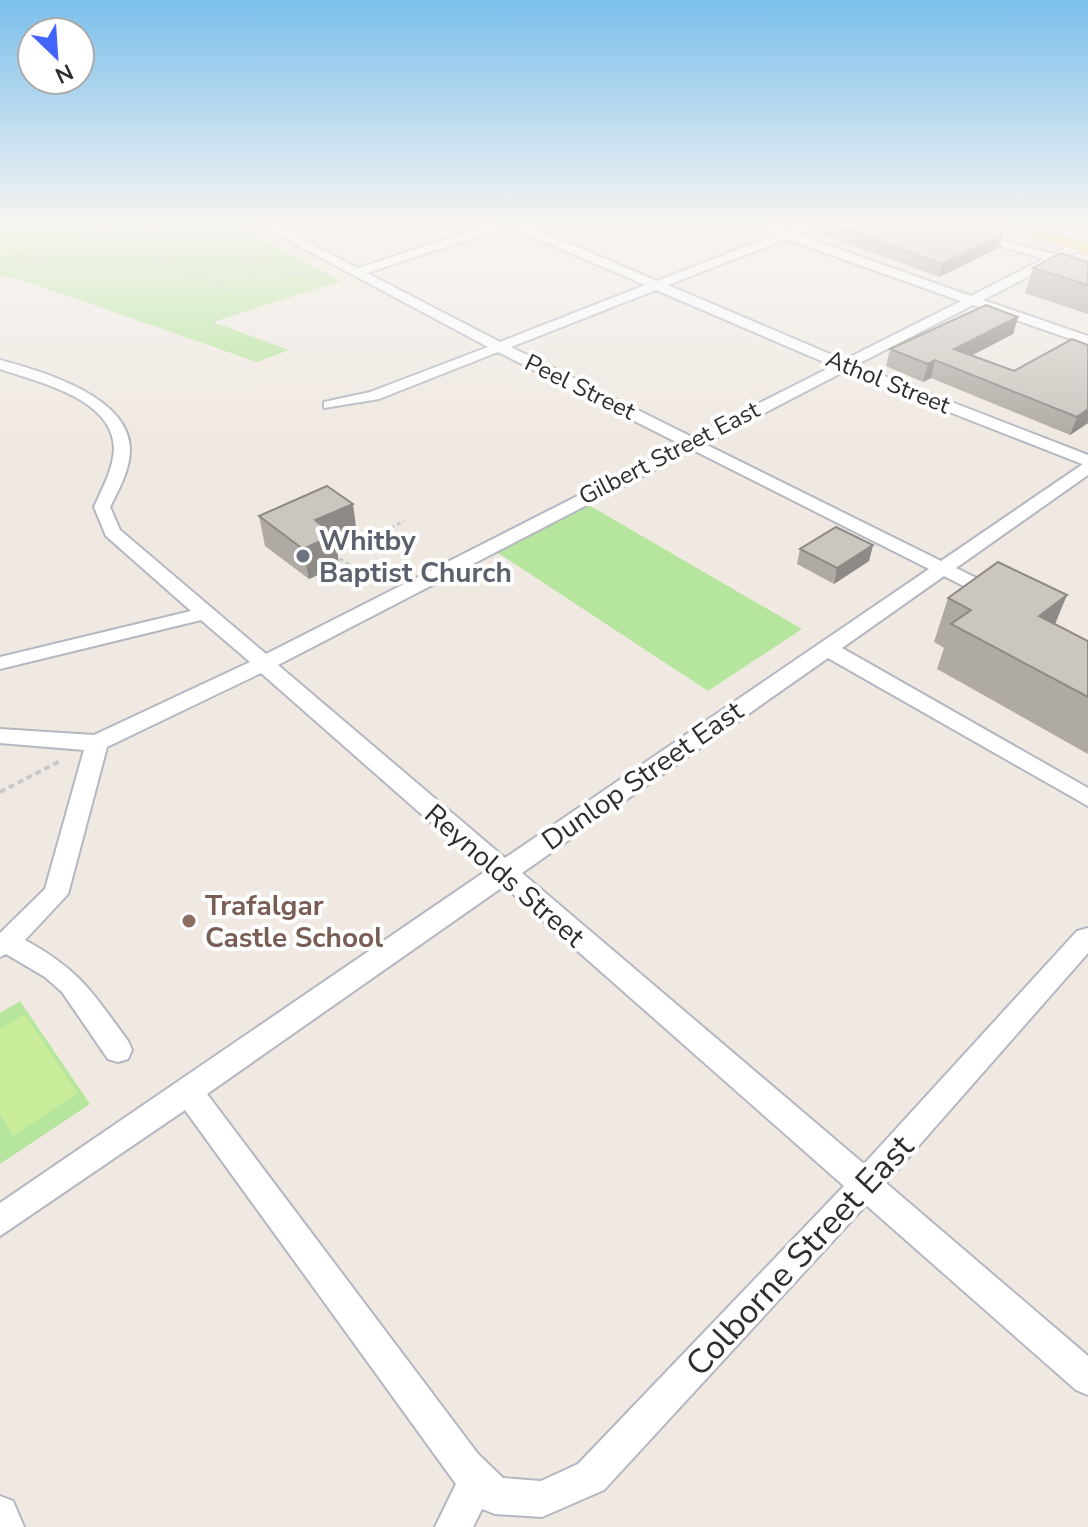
<svg xmlns="http://www.w3.org/2000/svg" width="1088" height="1527" viewBox="0 0 1088 1527" font-family="'Nunito Sans',sans-serif">
	<style>
		.green { fill: #b6e59e }
		.pitch { fill: #c9ec9a }
		.lines { fill: none; stroke-linecap: round; stroke-linejoin: round }
		.minor-casing { stroke: #b4b7c1; stroke-width: 4 }
		.major-casing { stroke: #c9c9c9; stroke-width: 4 }
		.path-far2 { stroke: #c9c9c9; stroke-width: 2; stroke-dasharray: 4 2; stroke-linecap: butt }
		.path-far1 { stroke: #c9c9c9; stroke-width: 3; stroke-dasharray: 4 3; stroke-linecap: butt }
		.path { stroke: #c9c9c9; stroke-width: 4; stroke-dasharray: 6 4; stroke-linecap: butt }
		.minor { fill: #fff; fill-rule: evenodd }
		.major { fill: #f2d163; fill-rule: evenodd }
		.wall { fill: #afaba4 }
		.shaded-wall { fill: #8e8b86 }
		.building { fill: #cbc7bf; stroke: #8e8b86; stroke-width: 2 }
		.worship-dot { fill: #6b7280; stroke: #fff; stroke-width: 3 }
		.education-dot { fill: #8d6e63; stroke: #fff; stroke-width: 3 }
		.labels { text-anchor: middle; stroke-width: 8; stroke-linejoin: round; paint-order: stroke }
		.far-street-label { font-size: 24px; fill: #2e2e2e; stroke: #fff }
		.worship-label { font-size: 28px; font-weight: bold; fill: #5b616d; stroke: #fff; text-anchor: start }
		.street-label { font-size: 28px; fill: #2e2e2e; stroke: #fff }
		.education-label { font-size: 28px; font-weight: bold; fill: #785e54; stroke: #fff; text-anchor: start }
		.near-street-label { font-size: 34px; fill: #2e2e2e; stroke: #fff }
	</style>
	<rect width="100%" height="100%" fill="#efe9e1"/>
	<g class="green">
		<path d="M0,224H233L341,281L213,322L289,350L257,362L28,282L0,276Z"/>
		<path d="M587,504L802,629L708,691L495,551Z"/>
		<path d="M20,1001L90,1104L0,1164V1013Z"/>
	</g>
	<g class="pitch">
		<path d="M0,224H64L89,239L0,256Z"/>
		<path d="M24,1014L78,1093L13,1136L0,1114V1029Z"/>
	</g>
	<g class="lines">
		<defs>
			<g id="minor">
				<path d="M258,224H273L358,268L491,224H524L657,281L775,235L751,224H768L786,231L801,224H818L797,234L971,296L1043,259L1001,246V240L1053,254L1074,243H1082V249L1064,258L1063,263H1055L983,300L1088,336V345L973,305L856,365L1088,455V475L956,568L1001,590V598H987L944,576L842,648L1088,788V806L828,658L522,873L864,1164L1077,931L1088,928V953L886,1183L1088,1356V1395L1076,1390L866,1205L604,1490L542,1517L495,1514L482,1509L473,1527H435L456,1484L185,1110L0,1236V1203L486,871L261,673L107,747L68,894L25,940C81,971 91,991 128,1041L132,1050L128,1059L118,1062L108,1059L62,992L45,977L6,954L0,957V933L45,889L84,750L0,743V729L94,735L250,662L201,620L0,669V657L191,611L106,536L94,507C102,489 113,470 114,449C114,398 37,382 0,369V360C41,371 129,396 130,449C130,470 119,489 110,507L120,530L266,654L680,444L498,352L379,399L324,408V402L370,392L488,347ZM508,226L645,285L500,342L367,273ZM786,239L961,301L844,360L668,285ZM656,290L833,366L692,437L511,347ZM845,371L1082,464H1083L941,561L705,444ZM693,450L929,569L505,858L278,665ZM504,886L844,1186L578,1464L541,1481L503,1478L478,1454L207,1094Z"/>
				<path d="M0,1496L13,1501L24,1527H0Z"/>
			</g>
			<path id="major" d="M996,224H1020L1088,244V254Z"/>
		</defs>
		<use href="#minor" class="minor-casing"/>
		<use href="#major" class="major-casing"/>
		<g class="path-far2">
			<path d="M100,224L158,258L205,247L230,250L251,263L275,265L286,273L324,274"/>
			<path d="M237,252L235,258L250,265"/>
			<path d="M131,255L144,251"/>
			<path d="M160,259L233,291"/>
			<path d="M0,270L174,224"/>
		</g>
		<g class="path-far1">
			<path d="M366,541L404,521"/>
			<path d="M334,555L367,576"/>
		</g>
		<g class="path">
			<path d="M364,574L381,584"/>
			<path d="M0,792L62,760"/>
		</g>
		<use href="#minor" class="minor"/>
		<use href="#major" class="major"/>
	</g>
	<g class="wall">
		<path d="M823,224H990L987,226L998,248L939,277L822,234Z"/>
		<path d="M1088,262V314L1025,293L1033,268Z"/>
		<path d="M1018,317L1013,334L971,356L1014,371L1088,423L1070,435L931,378L923,382L886,366L890,349Z"/>
		<path d="M259,516L357,534L336,543L339,565L309,579L265,546Z"/>
		<path d="M873,545L869,561L834,584L797,564L800,549Z"/>
		<path d="M948,598L1055,624L1088,641V754L937,669L944,648L934,642Z"/>
	</g>
	<g class="shaded-wall">
		<path d="M1001,236L998,248L939,277L942,264Z"/>
		<path d="M1018,317L1013,334L949,367L954,349Z"/>
		<path d="M935,360L931,378L923,382L928,364Z"/>
		<path d="M1088,409V423L1070,435L1077,417Z"/>
		<path d="M353,504L357,534L336,543L339,565L309,579L303,549L315,520Z"/>
		<path d="M873,545L869,561L834,584L837,568Z"/>
		<path d="M1067,595L1049,639L1039,616Z"/>
	</g>
	<g class="building">
		<path d="M831,224H983L1001,231V236L942,264Z"/>
		<path d="M1060,253L1088,262V285L1033,268Z"/>
		<path d="M986,305L1018,317L954,349L1014,371L1072,339L1088,345V409L1077,417L935,360L928,364L890,349Z"/>
		<path d="M327,486L353,504L315,520L334,535L303,549L259,516Z"/>
		<path d="M836,527L873,545L837,568L800,549Z"/>
		<path d="M998,562L1067,595L1039,616L1088,641V697L951,624L971,610L948,598Z"/>
	</g>
	<linearGradient id="sky" x2="0" y2="1"><stop stop-color="#7abfeb"/><stop offset="0.51" stop-color="#f8f5f2"/><stop offset="1" stop-color="#f8f5f2" stop-opacity="0"/></linearGradient>
	<rect width="1088" height="438" fill="url(#sky)"/>
	<circle class="worship-dot" cx="303" cy="556" r="8"/>
	<circle class="education-dot" cx="189" cy="921" r="8"/>
	<g class="labels">
		<g class="far-street-label">
			<text transform="translate(888 382) rotate(22)" y="8">Athol Street</text>
			<text transform="translate(580 387) rotate(26)" y="8">Peel Street</text>
			<text transform="translate(669 453) rotate(-27)" y="8">Gilbert Street East</text>
		</g>
		<g class="worship-label">
			<text x="319" y="550">Whitby<tspan x="319" dy="32">Baptist Church</tspan></text>
		</g>
		<g class="street-label">
			<text transform="translate(642 775) rotate(-35)" y="10">Dunlop Street East</text>
			<text transform="translate(505 875) rotate(41)" y="10">Reynolds Street</text>
		</g>
		<g class="education-label">
			<text x="205" y="915">Trafalgar<tspan x="205" dy="32">Castle School</tspan></text>
		</g>
		<g class="near-street-label">
			<text transform="translate(799 1255) rotate(-47)" y="12">Colborne Street East</text>
		</g>
	</g>
	<g transform="translate(56 56) rotate(155)"><circle r="38" fill="#ffffff" stroke="#ababab" stroke-width="2"/>
	<path d="M0-6L14 30L0 20L-14 30Z" fill="#4264fb"/>
	<text y="-12" font-size="22" font-weight="bold" text-anchor="middle" fill="#2e2e2e">N</text>
	</g>
</svg>
